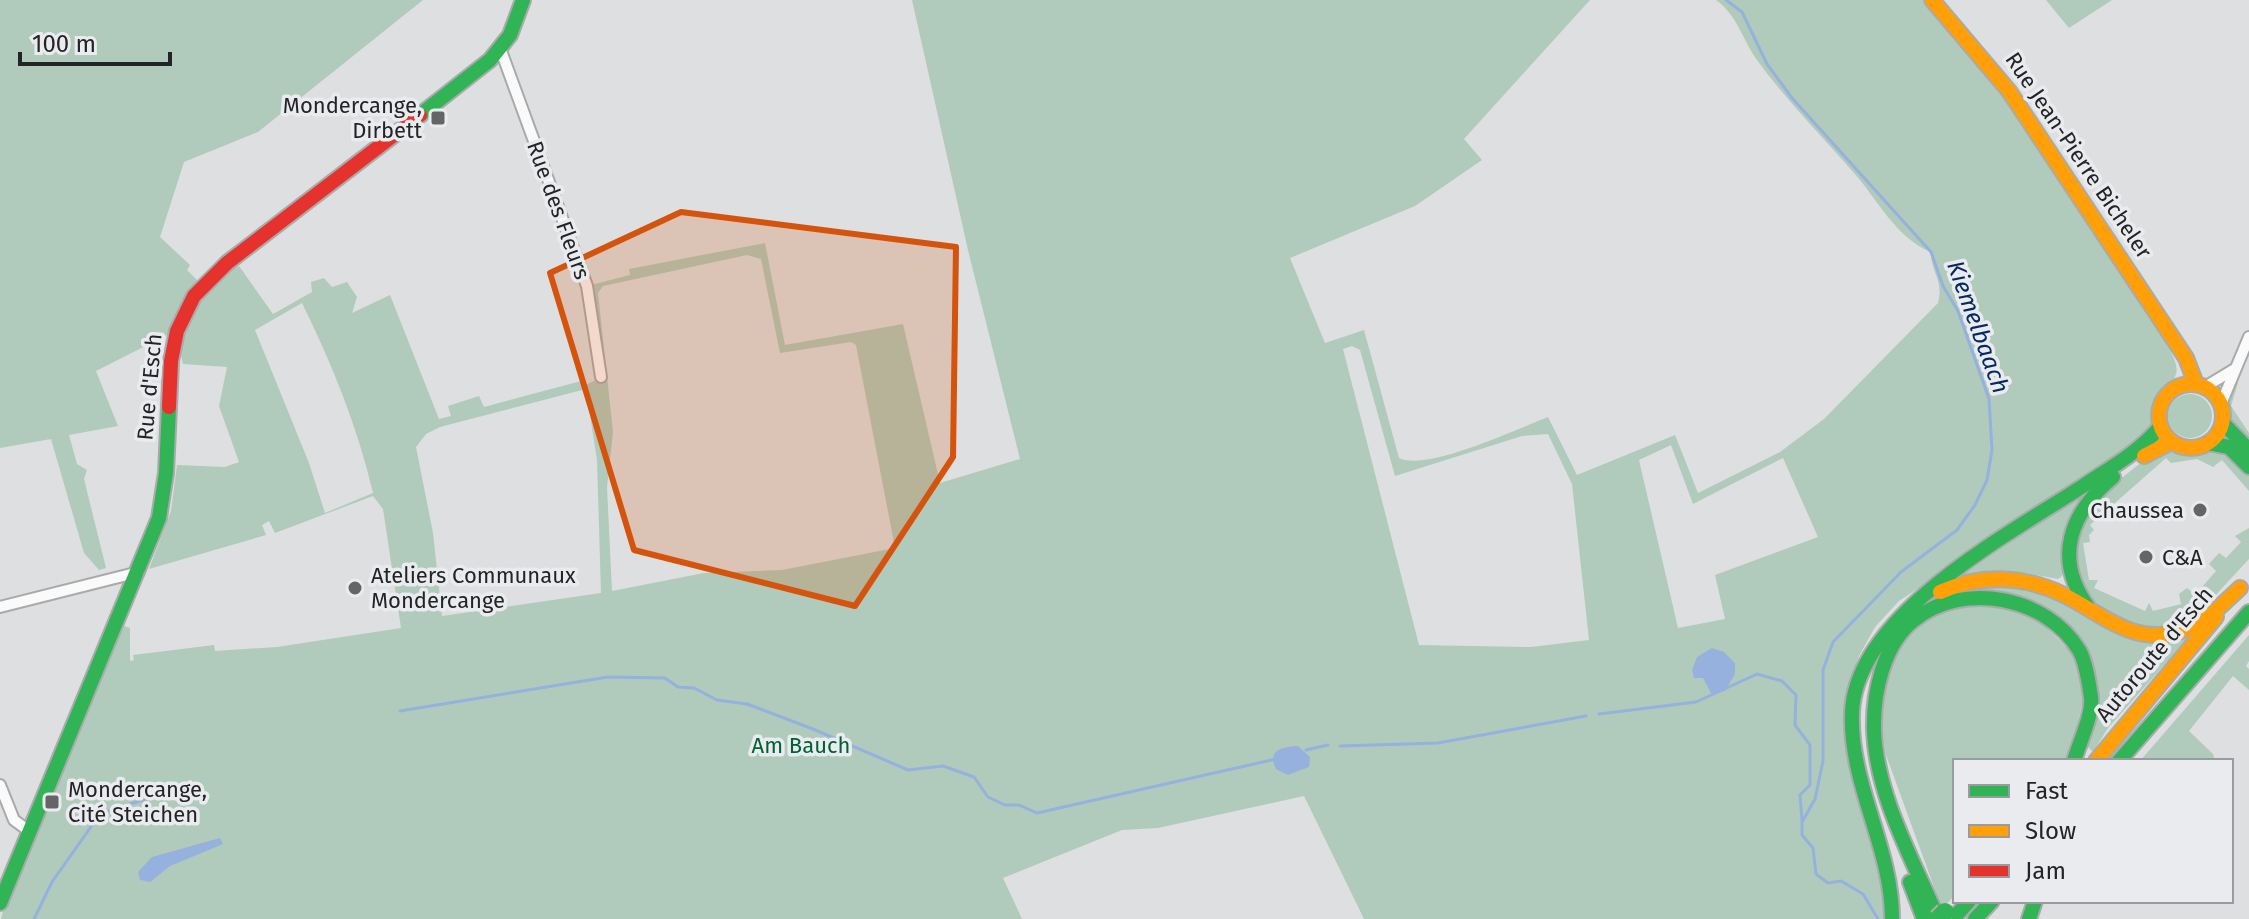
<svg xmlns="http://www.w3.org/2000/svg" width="2249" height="919" viewBox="0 0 2249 919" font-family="'Fira Sans',sans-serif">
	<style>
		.green { fill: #b0cbbb; fill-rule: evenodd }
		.water { fill: #96b1dd }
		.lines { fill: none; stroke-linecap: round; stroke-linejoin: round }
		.stream { stroke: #96b1dd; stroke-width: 3 }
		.street-casing { stroke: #a9aaab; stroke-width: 14 }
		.fast-casing { stroke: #a9aaab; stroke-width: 18 }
		.slow-casing { stroke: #a9aaab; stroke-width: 18 }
		.jam-casing { stroke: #a9aaab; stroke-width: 18 }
		.street { stroke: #fafafa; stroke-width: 10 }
		.fast { stroke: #30b455; stroke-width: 14 }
		.slow { stroke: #ff9f0a; stroke-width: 14 }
		.jam { stroke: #e5322d; stroke-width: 14 }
		.fast-bridge-casing { stroke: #afada1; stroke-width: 22; stroke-linecap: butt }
		.fast-bridge { stroke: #30b455; stroke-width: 18 }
		.marked { fill: #d4540e; fill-opacity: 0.2; stroke: #d4540e; stroke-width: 6; stroke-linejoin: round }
		.poi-dot { fill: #646566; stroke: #eaebee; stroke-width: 3 }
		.labels { text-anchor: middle; stroke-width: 7; stroke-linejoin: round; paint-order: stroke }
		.poi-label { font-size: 22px; fill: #232425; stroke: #eaebee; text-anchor: start }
		.street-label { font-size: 22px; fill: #232425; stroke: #eaebee }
		.park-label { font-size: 22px; fill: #006137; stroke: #eaebee }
		.water-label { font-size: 24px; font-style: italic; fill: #072961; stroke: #eaebee }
	</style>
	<rect width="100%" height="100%" fill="#dedfe0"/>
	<g class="green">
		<path d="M0,0H423L258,132L184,162L160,237L190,265L187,270L197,280L174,318L169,334L96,371L118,426L69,435L77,464L87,470L84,479L106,568L99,570L84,553L51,439L0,448Z"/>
		<path d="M912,0H1590L1464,139L1482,160L1415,206L1290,258L1325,343L1364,330L1399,458C1426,472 1517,429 1548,417L1577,475L1675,435L1698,493L1780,452L1824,419L1938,303C1944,279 1931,274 1931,252C1897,239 1877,199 1854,173C1822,136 1786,100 1757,60C1742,39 1738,16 1716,0H1924C2008,87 2069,193 2135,294C2144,318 2182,355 2176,374C2173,385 2162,389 2157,398C2152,410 2154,423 2150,435L1899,601L1875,627L1859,656L1849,688L1883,871L1886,919H1364L1304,796L1158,828L1122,830L1003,878L1022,919H1L7,896L124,626L130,628V661L134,660L133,655L214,645L215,651L277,647L401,628L383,509L373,496L275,533L269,521L262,525L266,535L149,569L171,511L177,465L225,467L239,462L219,406L227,367L183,364L181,355L177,353C183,322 198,294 223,273C228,269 233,270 239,266L273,314L312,292L311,282L324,278L332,287L347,282L357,297L352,313L390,295L439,419L451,416L448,406L479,396L484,407L585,380L586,385L601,377L587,286L630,275L629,269L765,243L785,345L903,324L940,483L1020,459L968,250ZM747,255L761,259L780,353L851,342L856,345L895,548L782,570L704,573L612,591L607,487L613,432L598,293L603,286ZM302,303C332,364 358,428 373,493L325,513L309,463L255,330ZM1352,346L1360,350L1395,476L1522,436L1548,434L1572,484L1589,640L1531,647L1419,645L1343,349ZM586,389L597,460L601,593L442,616L433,533L416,447L426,434L440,427ZM1671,445L1693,504L1783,458L1818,537L1715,575L1725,619L1678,628L1639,460Z"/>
		<path d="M2046,0H2112L2069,28Z"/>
		<path d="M2235,381L2238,383L2231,406L2249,433V491L2222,460L2213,467L2197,459L2171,463L2166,458L2090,525L2094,530L2089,535L2090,542L2083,543L2089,580H2098L2094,588L2145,611L2149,603L2153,611L2181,604L2179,594L2187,588L2195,595L2216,571L2209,564L2219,553L2226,558L2241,542L2235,536L2249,528V559L2198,614L2158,630L2130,626L2089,600L2075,563L2081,523L2110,487L2142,462L2172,448L2190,454L2216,449C2230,427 2226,404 2235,381Z"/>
		<circle cx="2190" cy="416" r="22"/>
		<path d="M2080,493L2084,498L2062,576L2058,579L2026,573L1960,577Z"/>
		<path d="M1986,584L2038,590L2098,624L2190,636L2108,728L2093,752L2086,745L2093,675L2024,599L1914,611L1952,590Z"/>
		<path d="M1985,601L2036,617L2072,653L2085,692L2069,761H1955V895L1942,909L1886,755C1870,674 1899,612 1985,601Z"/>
		<path d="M2249,635V661L2246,666L2249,669V690L2233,676L2189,731L2213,754L2215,761H2140Z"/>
	</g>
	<g class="water">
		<path d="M1712,648L1724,652L1735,663V674L1725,691L1711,693L1703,678H1694L1692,670L1697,657Z"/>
		<path d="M1298,746L1310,757L1309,767L1288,775L1276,769C1267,750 1281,747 1298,746Z"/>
		<path d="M220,838L223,844L170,866L150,882L140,880L138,872L152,857Z"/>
	</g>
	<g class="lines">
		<g class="stream">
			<path d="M1726,0L1742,12L1767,64L1792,98L1931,252L1943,286L1958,311L1989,399L1992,450L1987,480L1975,505L1957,530L1901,572L1833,642L1823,670V761L1815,799L1802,822V835L1813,848L1816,874L1828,883L1841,881L1863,894L1878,919"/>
			<path d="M400,711L608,677L665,678L678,687L694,688L717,700L747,704L813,729L908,770L943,766L974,777L988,797L1005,805H1019L1037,813L1276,759"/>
			<path d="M1599,714L1696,702L1757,674L1782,681L1796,695L1795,725L1810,745V785L1800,795L1802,820"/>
			<path d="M1340,746L1438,743L1586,716"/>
			<path d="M1306,750L1328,745"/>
			<path d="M34,919L52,882L100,814L182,787"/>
		</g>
		<defs>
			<g id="street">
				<path d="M500,48L587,286L601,377"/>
				<path d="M2205,387L2233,370"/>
				<path d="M2221,404L2249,337"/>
				<path d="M0,607L139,572"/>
				<path d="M0,785L14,820L29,831"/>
			</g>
			<g id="fast">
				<path d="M420,115L490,60L510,35L523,0"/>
				<path d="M2223,423L2249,450"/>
				<path d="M2208,443L2229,447L2249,467"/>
				<path d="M2088,607C2053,558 2070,513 2113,477"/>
				<path d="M2119,761L2249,612"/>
				<path d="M1910,882L1924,919"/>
				<path d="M0,903L159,518L166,473L169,407"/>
				<path d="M1892,919C1892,847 1849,784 1852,712C1856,615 2009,534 2083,486C2110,468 2139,452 2160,427"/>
				<path d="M1938,919C1913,860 1876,795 1874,730C1873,694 1883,644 1914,620C1963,580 2047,597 2079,650C2086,661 2089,684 2091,697C2093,715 2079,743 2074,761"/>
				<path d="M1953,919L1969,901"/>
				<path d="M1975,919L1992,901"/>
				<path d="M2029,919L2035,901"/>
			</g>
			<g id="slow">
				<path d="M1932,0L2009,91L2186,358L2196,384"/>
				<circle cx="2191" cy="416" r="32"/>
				<path d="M2144,456L2171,442"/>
				<path d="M1940,592C1980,574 2024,575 2064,595C2106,616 2137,649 2187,629C2207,621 2224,603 2240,588"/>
				<path d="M2096,761L2216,617"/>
			</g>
			<path id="jam" d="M169,407L171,361L177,331L194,296L227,263L420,115"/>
		</defs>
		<use href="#street" class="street-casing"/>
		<use href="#fast" class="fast-casing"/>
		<use href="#slow" class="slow-casing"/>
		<use href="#jam" class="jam-casing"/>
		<use href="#street" class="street"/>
		<use href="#fast" class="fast"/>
		<use href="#slow" class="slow"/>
		<use href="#jam" class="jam"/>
		<defs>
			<path id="fast-bridge" d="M1938,919L1945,912"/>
		</defs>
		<use href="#fast-bridge" class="fast-bridge-casing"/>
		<use href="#fast-bridge" class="fast-bridge"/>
	</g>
	<path class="marked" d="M681,212L956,247L953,457L855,606L634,550L550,273Z"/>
	<g class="poi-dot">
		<rect x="430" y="110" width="16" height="16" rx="4"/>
		<circle cx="2200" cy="510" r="8"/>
		<circle cx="2146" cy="557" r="8"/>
		<circle cx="355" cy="588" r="8"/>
		<rect x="44" y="794" width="16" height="16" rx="4"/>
	</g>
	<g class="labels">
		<g class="poi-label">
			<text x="422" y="113" text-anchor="end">Mondercange,<tspan x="422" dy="25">Dirbett</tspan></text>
			<text x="2184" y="518" text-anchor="end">Chaussea</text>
			<text x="2162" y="565">C&amp;A</text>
			<text x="371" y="583">Ateliers Communaux<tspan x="371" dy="25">Mondercange</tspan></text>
			<text x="68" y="797">Mondercange,<tspan x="68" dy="25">Cité Steichen</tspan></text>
		</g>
		<g class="street-label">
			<text transform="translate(2079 155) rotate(56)" y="8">Rue Jean-Pierre Bicheler</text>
			<text transform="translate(559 210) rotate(70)" y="8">Rue des Fleurs</text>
			<text transform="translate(149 387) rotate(-85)" y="8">Rue d'Esch</text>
			<text transform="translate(2154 654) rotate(-50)" y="8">Autoroute d'Esch</text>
		</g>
		<g class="park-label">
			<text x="801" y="753">Am Bauch</text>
		</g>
		<g class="water-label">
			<text transform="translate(1978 327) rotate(70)" y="8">Kiemelbaach</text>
		</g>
	</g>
	<rect x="1953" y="759" width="280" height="144" fill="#eaebee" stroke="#9a9b9e" stroke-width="2"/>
	<rect x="1969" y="785" width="40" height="12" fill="#30b455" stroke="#9a9b9e" stroke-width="2"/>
	<text x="2025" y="799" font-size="24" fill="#232425">Fast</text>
	<rect x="1969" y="825" width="40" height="12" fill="#ff9f0a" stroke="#9a9b9e" stroke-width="2"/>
	<text x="2025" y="839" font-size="24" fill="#232425">Slow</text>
	<rect x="1969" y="865" width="40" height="12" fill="#e5322d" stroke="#9a9b9e" stroke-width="2"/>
	<text x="2025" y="879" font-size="24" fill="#232425">Jam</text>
	<path d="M20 52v12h150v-12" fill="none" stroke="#232425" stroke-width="4"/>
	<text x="32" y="52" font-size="24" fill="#232425" stroke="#eaebee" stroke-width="6" paint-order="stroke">100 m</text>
</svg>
